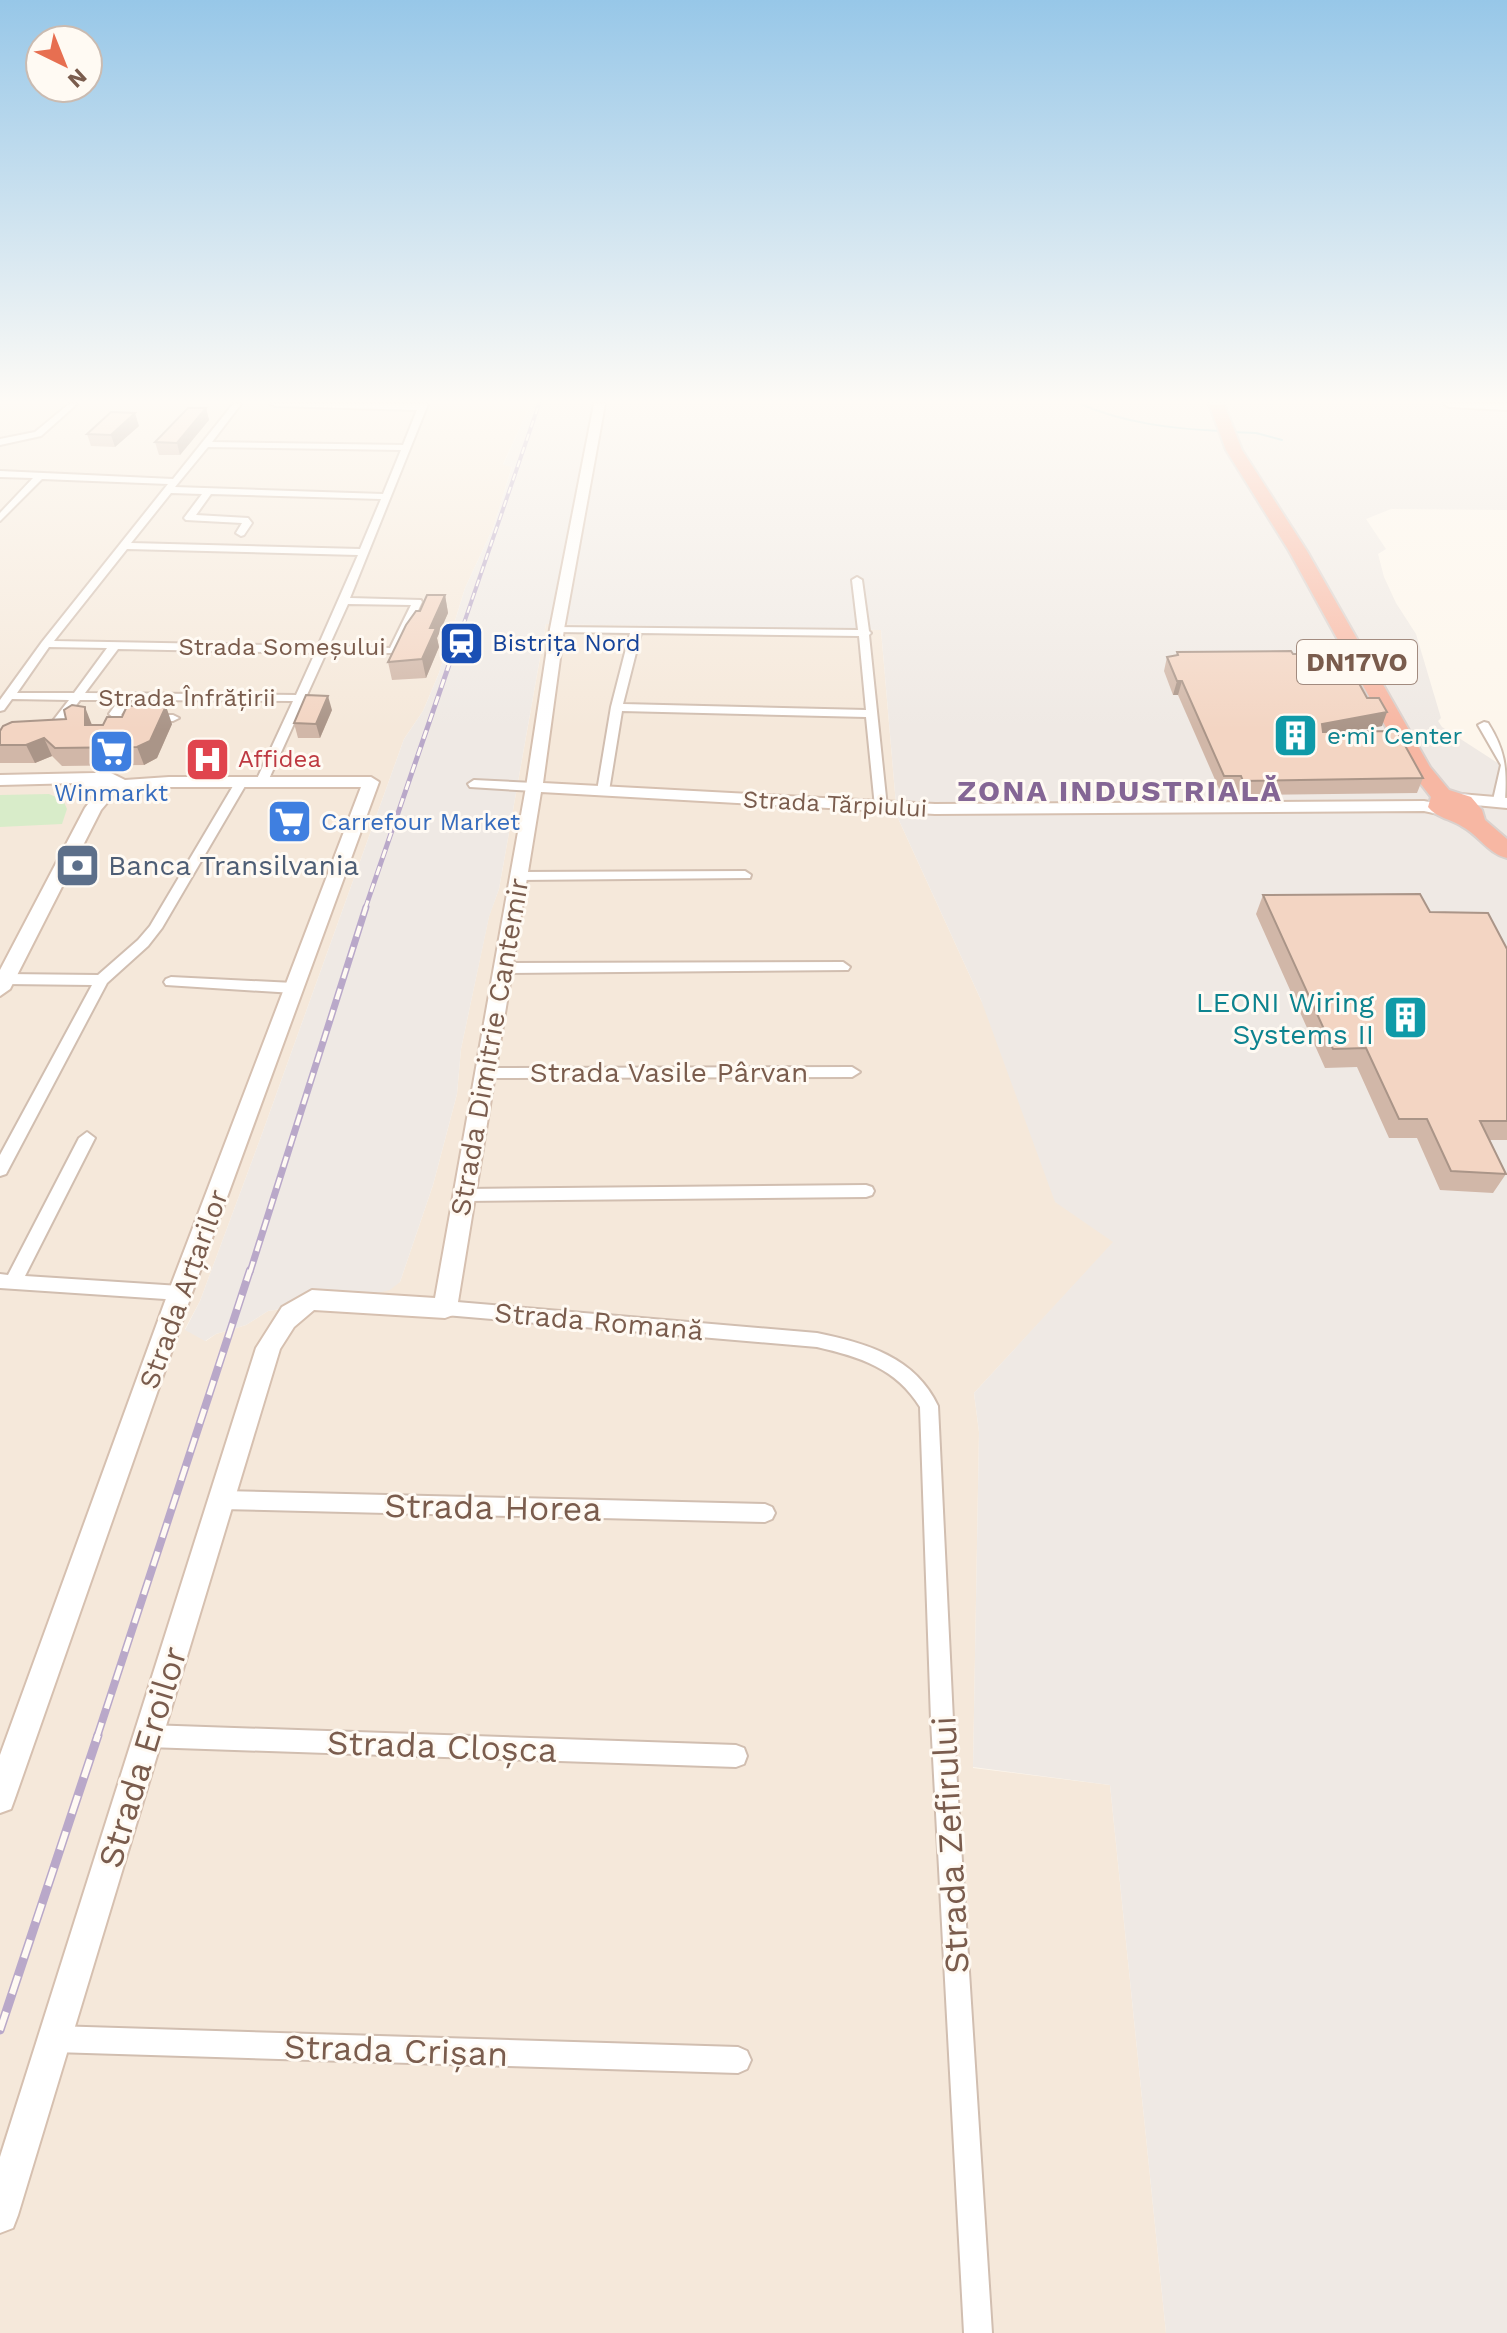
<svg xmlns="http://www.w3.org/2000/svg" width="1507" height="2333" viewBox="0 0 1507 2333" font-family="'Work Sans',sans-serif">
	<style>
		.residential { fill: #f5e8da }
		.industrial { fill: #efe9e4 }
		.green { fill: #d8ecc9 }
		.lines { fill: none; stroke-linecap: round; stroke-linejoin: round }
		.stream { stroke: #a5d3da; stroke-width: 2 }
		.street-casing { stroke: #d1beb0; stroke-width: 4 }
		.secondary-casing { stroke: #d6c0b0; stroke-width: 4 }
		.highway-casing { stroke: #dad1cd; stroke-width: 4 }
		.street { fill: #fff; fill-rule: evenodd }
		.secondary { fill: #fff; fill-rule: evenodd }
		.highway { fill: #f7b7a3; fill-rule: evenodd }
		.rail-far4-casing { stroke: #b9a8c9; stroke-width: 4 }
		.rail-far3-casing { stroke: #b9a8c9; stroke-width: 5 }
		.rail-far2-casing { stroke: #b9a8c9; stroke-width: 7 }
		.rail-far1-casing { stroke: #b9a8c9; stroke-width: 8 }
		.rail-casing { stroke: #b9a8c9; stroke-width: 9 }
		.rail-far4 { stroke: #fffaf3; stroke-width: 2; stroke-dasharray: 7; stroke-linecap: butt }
		.rail-far3 { stroke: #fffaf3; stroke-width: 3; stroke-dasharray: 9; stroke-linecap: butt }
		.rail-far2 { stroke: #fffaf3; stroke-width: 4; stroke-dasharray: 11; stroke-linecap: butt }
		.rail-far1 { stroke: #fffaf3; stroke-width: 5; stroke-dasharray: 15; stroke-linecap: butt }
		.rail { stroke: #fffaf3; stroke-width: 6; stroke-dasharray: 19; stroke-linecap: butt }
		.wall { fill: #d1b7a8 }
		.shaded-wall { fill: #aa9588 }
		.building { fill: #f3d5c3; stroke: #aa9588; stroke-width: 2 }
		.labels { text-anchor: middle; stroke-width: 6; stroke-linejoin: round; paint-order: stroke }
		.far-transit-label { font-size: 24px; fill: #164399; stroke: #fffaf3; text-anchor: start }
		.far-street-label { font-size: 24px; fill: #7a5c4d; stroke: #fffaf3 }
		.far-culture-label { font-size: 24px; fill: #0d838f; stroke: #fffaf3; text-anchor: start }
		.far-health-label { font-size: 24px; fill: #be3a42; stroke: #fffaf3; text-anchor: start }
		.far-shop-label { font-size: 24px; fill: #366cbe; stroke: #fffaf3 }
		.shield { fill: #fffaf3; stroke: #a28b7f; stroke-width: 2 }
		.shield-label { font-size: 26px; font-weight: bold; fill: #7a5c4d }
		.service-label { font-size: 28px; fill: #4e5e75; stroke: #fffaf3; text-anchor: start }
		.culture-label { font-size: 28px; fill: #0d838f; stroke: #fffaf3; text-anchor: end }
		.street-label { font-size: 28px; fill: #7a5c4d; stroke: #fffaf3 }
		.far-district-label { font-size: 30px; font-weight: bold; letter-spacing: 2px; fill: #846695; stroke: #fffaf3 }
		.near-street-label { font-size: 34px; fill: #7a5c4d; stroke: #fffaf3 }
	</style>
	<rect width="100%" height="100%" fill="#fdf6ec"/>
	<path class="residential" d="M0,404H531L503,464L512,466L493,528L465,588L439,673L423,711L404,739L262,1134L200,1301L185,1329L206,1341L216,1334L246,1325L268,1311L361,1297L400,1282L433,1185L457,1094L461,1049L489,916L499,889L546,624L881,630L897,816L981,1000L1114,1242L974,1393L979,1432L973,1768L1110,1785L1166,2333H0Z"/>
	<path class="industrial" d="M531,404H1507V510L1391,509L1366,519L1386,549L1378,554L1384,577L1396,603L1416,634L1441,718L1438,721L1442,727L1507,769V2333H1166L1110,1785L973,1767L979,1432L974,1393L1113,1242L1055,1202L981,1000L897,816L881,630L546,624L499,889L489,917L461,1049L457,1094L433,1185L400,1282L390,1290L361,1297L268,1311L246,1325L216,1334L205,1341L185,1330L200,1301L262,1134L404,739L423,711L439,673L465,588L493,528L512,467L503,465Z"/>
	<path class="green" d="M49,794L63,800L67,809L62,824L0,827V795Z"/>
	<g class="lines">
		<g class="stream">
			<path d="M1080,404C1125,423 1172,429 1221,431"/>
			<path d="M1230,432L1256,433L1282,440"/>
		</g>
		<defs>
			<g id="street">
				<path d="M69,404H77L41,436L0,445V439L35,432Z"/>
				<path d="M233,404H241L212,442L403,445L417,410L275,406L271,404H428L350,598L421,600L422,602L398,653H326L268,781L262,785L256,781L293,701L131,700L121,715H173L179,718L173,721H118L109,714L119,700H80L62,724L58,725L52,722L69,700L12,699L4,710L0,711V700L42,642L168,484L42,479L0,521V513L33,478L0,477V471L173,479ZM208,447L401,450L383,494L175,487ZM171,493L202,494L184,518L186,520L242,523L236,533L241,536L244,535L252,523L248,518L196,515L211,494L381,499L360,549L131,543ZM127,549L358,555L318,646L54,641ZM348,604L411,605L390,648L329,646ZM49,647L107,648L74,693H17ZM118,649L315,653L296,695L85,693Z"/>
				<path d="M857,577L862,580L869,631L871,633L869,635L887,807L885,810H877L875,807L866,717L622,711L609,791L607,794H599L597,791L611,707L630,633L557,632L552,629L553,627L858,630L852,580ZM641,633L859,636L866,710L623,704Z"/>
				<path d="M1484,722L1488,723C1505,750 1507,767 1505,800L1499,804L1493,800L1501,765L1478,725Z"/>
				<path d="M242,777L248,781L162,928L148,946L107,983L6,1174L0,1176V1155L92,985L6,984L1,982L0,977L6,974L98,975L138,940L150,926L236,781Z"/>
				<path d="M474,780L534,783L540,787L534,791L470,787L468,784Z"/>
				<path d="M745,871L751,875L750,878L518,880L512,876L518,872Z"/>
				<path d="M843,962L850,967L848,970L503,973L496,968L503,963Z"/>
				<path d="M171,977L294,983L301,988L294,993L166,985L164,982L166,979Z"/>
				<path d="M852,1067L860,1072L852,1077L485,1078L477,1073L485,1068Z"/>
				<path d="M87,1132L95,1138L25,1276L180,1286L186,1288L189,1293L186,1298L180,1300L0,1288V1274L8,1275L79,1138Z"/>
				<path d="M866,1185L872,1187L874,1191L872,1195L866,1197L465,1201L459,1199L457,1195L459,1191L465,1189Z"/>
				<path d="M445,1301L817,1333C866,1343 915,1357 938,1406L953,1720L992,2333H964L931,1720L920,1407C896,1368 860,1357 817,1347L445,1315L439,1313L436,1308L439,1303Z"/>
				<path d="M221,1491L765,1504L772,1507L775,1513L772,1519L765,1522L221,1509L214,1506L211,1500L214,1494Z"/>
				<path d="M148,1725L736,1745L744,1748L747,1756L744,1764L736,1767L148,1747L140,1744L137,1736L140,1728Z"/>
				<path d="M54,2026L738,2047L747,2051L751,2060L747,2069L738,2073L54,2052L45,2048L41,2039L45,2030Z"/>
			</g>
			<g id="secondary">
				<path d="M594,404H605L564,629L543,783L935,804L1424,801L1449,806L1451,810L1443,815L1424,811L935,814L541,792L457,1308L453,1315L445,1318L314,1310L294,1327L280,1349L18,2215L13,2228L0,2233V2157L256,1348L282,1307L312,1290L435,1298L526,787L550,629Z"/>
				<path d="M1444,404H1507V410L1449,407Z"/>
				<path d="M105,770L125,780L169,777H371L379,782L192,1293L15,1798L11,1809L0,1813V1755L168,1293L361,787H169L117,791L101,810L10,989L0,996V970L85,808L94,796L88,795L79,783L0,785V775L95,773Z"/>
				<path d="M1460,794L1507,798V808L1454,803L1452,799Z"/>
			</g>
			<path id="highway" d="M1209,404H1224L1242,450L1307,551L1430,767L1449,790L1471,797L1482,810L1485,820L1507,839V858C1489,854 1479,836 1463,827C1451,819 1437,818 1428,807L1431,797L1409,769L1289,551L1226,450Z"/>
		</defs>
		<use href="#street" class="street-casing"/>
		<use href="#secondary" class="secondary-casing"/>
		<use href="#highway" class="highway-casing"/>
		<use href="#street" class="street"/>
		<use href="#secondary" class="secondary"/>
		<use href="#highway" class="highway"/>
		<defs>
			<path id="rail-far4" d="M463,626L539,404"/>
			<path id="rail-far3" d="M365,909L463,624"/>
			<path id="rail-far2" d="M250,1272L366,907"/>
			<path id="rail-far1" d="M97,1737L250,1270"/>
			<path id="rail" d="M0,2030L98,1735"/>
		</defs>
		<use href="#rail-far4" class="rail-far4-casing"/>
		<use href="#rail-far3" class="rail-far3-casing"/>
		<use href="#rail-far2" class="rail-far2-casing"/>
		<use href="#rail-far1" class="rail-far1-casing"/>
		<use href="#rail" class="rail-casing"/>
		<use href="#rail-far4" class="rail-far4"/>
		<use href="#rail-far3" class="rail-far3"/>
		<use href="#rail-far2" class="rail-far2"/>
		<use href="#rail-far1" class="rail-far1"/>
		<use href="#rail" class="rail"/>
	</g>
	<g class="wall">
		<path d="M206,408L209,420L180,455H159L155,442Z"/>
		<path d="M139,426L115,447L91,446L87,434Z"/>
		<path d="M445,595L448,613L437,638L439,647L426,678L392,680L388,662L420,611Z"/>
		<path d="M1177,652L1293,654L1382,726L1350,732L1423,778L1417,793L1238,795L1236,791H1220L1178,695H1173L1164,671L1167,657L1177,656Z"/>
		<path d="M332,710L320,738H298L294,723Z"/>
		<path d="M172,724L157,758L144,765L62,766L52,756L35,763H0V731L92,725Z"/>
		<path d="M1263,895L1430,912L1507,949V1140H1490L1506,1174L1493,1193L1440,1190L1417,1138H1389L1357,1067L1325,1068L1256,914Z"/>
	</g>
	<g class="shaded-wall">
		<path d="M206,408L209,420L180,455L177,443Z"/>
		<path d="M135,413L139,426L115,447L111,435Z"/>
		<path d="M445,595L448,613L437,638L439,647L426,678L422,659L430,628Z"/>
		<path d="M1177,681H1182L1178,695H1173Z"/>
		<path d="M328,696L332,710L320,738L316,724Z"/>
		<path d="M166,706L172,724L157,758L144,765L137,747Z"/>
		<path d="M85,707L92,725H85Z"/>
		<path d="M1387,712L1382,726L1317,738L1322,724Z"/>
		<path d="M44,738L52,756L35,763L26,745Z"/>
	</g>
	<g class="building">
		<path d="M188,408H206L177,443L155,442Z"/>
		<path d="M111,412L135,413L111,435L87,434Z"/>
		<path d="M427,595H445L430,628H436L422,659L388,662L406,625L416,611H420Z"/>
		<path d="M1291,651L1293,654H1343L1367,698H1379L1387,712L1322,724L1323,732L1397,731L1423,778L1243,781L1241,776H1224L1182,681H1177L1167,657L1178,655L1177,652Z"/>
		<path d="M306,695L328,696L316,724L294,723Z"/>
		<path d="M72,705L85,707V725H103L107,717H122L127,706H166L150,741L137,747L55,748L44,738L26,745H0V731L3,726L12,722L66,719L64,710Z"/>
		<path d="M1420,894L1430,912L1488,913L1507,949V1121H1480L1506,1174L1451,1171L1427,1119H1399L1366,1048L1333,1049L1263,895Z"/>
	</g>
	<linearGradient id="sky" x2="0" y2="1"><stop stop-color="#97c7e8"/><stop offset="0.55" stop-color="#fefbf6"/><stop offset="1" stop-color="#fefbf6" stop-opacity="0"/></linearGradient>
	<rect width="1507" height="730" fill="url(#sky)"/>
	<defs>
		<symbol id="station-square" viewBox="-11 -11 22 22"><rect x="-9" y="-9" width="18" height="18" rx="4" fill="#1a4fb4" stroke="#fffaf3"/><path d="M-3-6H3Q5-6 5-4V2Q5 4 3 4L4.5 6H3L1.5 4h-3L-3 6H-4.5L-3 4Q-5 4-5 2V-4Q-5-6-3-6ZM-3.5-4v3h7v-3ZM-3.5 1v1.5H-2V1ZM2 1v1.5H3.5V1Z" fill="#fff"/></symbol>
		<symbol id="building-square" viewBox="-11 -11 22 22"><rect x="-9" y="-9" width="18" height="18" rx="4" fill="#0f9aa8" stroke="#fffaf3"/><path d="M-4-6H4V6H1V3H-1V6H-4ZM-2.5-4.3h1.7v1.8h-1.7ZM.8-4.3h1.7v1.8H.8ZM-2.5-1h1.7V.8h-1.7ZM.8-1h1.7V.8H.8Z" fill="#fff"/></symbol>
		<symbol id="supermarket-square" viewBox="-11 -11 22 22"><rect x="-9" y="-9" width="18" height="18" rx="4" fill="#3f7fe0" stroke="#fffaf3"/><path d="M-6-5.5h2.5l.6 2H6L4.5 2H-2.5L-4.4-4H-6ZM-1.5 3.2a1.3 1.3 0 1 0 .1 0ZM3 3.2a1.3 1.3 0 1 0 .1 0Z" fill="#fff"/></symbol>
		<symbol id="hospital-square" viewBox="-11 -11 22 22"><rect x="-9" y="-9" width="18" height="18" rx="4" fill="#e0444e" stroke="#fffaf3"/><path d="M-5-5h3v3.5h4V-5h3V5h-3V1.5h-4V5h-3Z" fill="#fff"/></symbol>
		<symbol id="bank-square" viewBox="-11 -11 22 22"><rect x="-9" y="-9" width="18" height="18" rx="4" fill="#5c6f8a" stroke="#fffaf3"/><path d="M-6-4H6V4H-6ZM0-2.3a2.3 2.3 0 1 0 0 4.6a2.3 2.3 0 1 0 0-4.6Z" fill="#fff"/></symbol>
	</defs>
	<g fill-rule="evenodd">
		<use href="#station-square" x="436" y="618" width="51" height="51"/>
		<use href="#building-square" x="1270" y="710" width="51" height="51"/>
		<use href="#supermarket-square" x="86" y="726" width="51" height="51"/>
		<use href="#hospital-square" x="182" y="734" width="51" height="51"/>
		<use href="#supermarket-square" x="264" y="796" width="51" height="51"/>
		<use href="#bank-square" x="52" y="840" width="51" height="51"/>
		<use href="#building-square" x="1380" y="992" width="51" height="51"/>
	</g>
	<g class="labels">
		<g class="far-transit-label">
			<text x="492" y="651">Bistrița Nord</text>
		</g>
		<g class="far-street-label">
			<text x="282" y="655">Strada Someșului</text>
			<text x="187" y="706">Strada Înfrățirii</text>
			<text transform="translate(835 804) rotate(3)" y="8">Strada Tărpiului</text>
		</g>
		<g class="far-culture-label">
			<text x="1327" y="744">e·mi Center</text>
		</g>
		<g class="far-health-label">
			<text x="238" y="767">Affidea</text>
		</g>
		<g class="far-shop-label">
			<text x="111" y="801">Winmarkt</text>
			<text x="321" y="830" text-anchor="start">Carrefour Market</text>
		</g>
		<rect class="shield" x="1297" y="640" width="120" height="44" rx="6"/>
		<g class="shield-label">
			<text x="1357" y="671">DN17VO</text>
		</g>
		<g class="service-label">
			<text x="108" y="875">Banca Transilvania</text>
		</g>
		<g class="culture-label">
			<text x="1374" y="1012">LEONI Wiring<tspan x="1374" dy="32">Systems II</tspan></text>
		</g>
		<g class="street-label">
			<text transform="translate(489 1047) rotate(-80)" y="10">Strada Dimitrie Cantemir</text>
			<text x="669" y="1082">Strada Vasile Pârvan</text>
			<text transform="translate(183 1289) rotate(-70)" y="10">Strada Arțarilor</text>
			<text transform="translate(599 1321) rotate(5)" y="10">Strada Romană</text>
		</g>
		<g class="far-district-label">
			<text x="1120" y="801">ZONA INDUSTRIALĂ</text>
		</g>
		<g class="near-street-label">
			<text transform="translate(493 1507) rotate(1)" y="12">Strada Horea</text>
			<text transform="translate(442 1746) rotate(2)" y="12">Strada Cloșca</text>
			<text transform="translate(142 1757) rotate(-73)" y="12">Strada Eroilor</text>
			<text transform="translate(950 1845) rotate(-93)" y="12">Strada Zefirului</text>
			<text transform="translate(396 2050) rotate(2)" y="12">Strada Crișan</text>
		</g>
	</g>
	<g transform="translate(64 64) rotate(137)"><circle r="38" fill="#fffaf3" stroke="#cabbb1" stroke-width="2"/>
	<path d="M0-6L14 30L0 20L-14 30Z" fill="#e76f51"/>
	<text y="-12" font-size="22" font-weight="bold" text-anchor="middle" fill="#7a5c4d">N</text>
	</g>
</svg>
